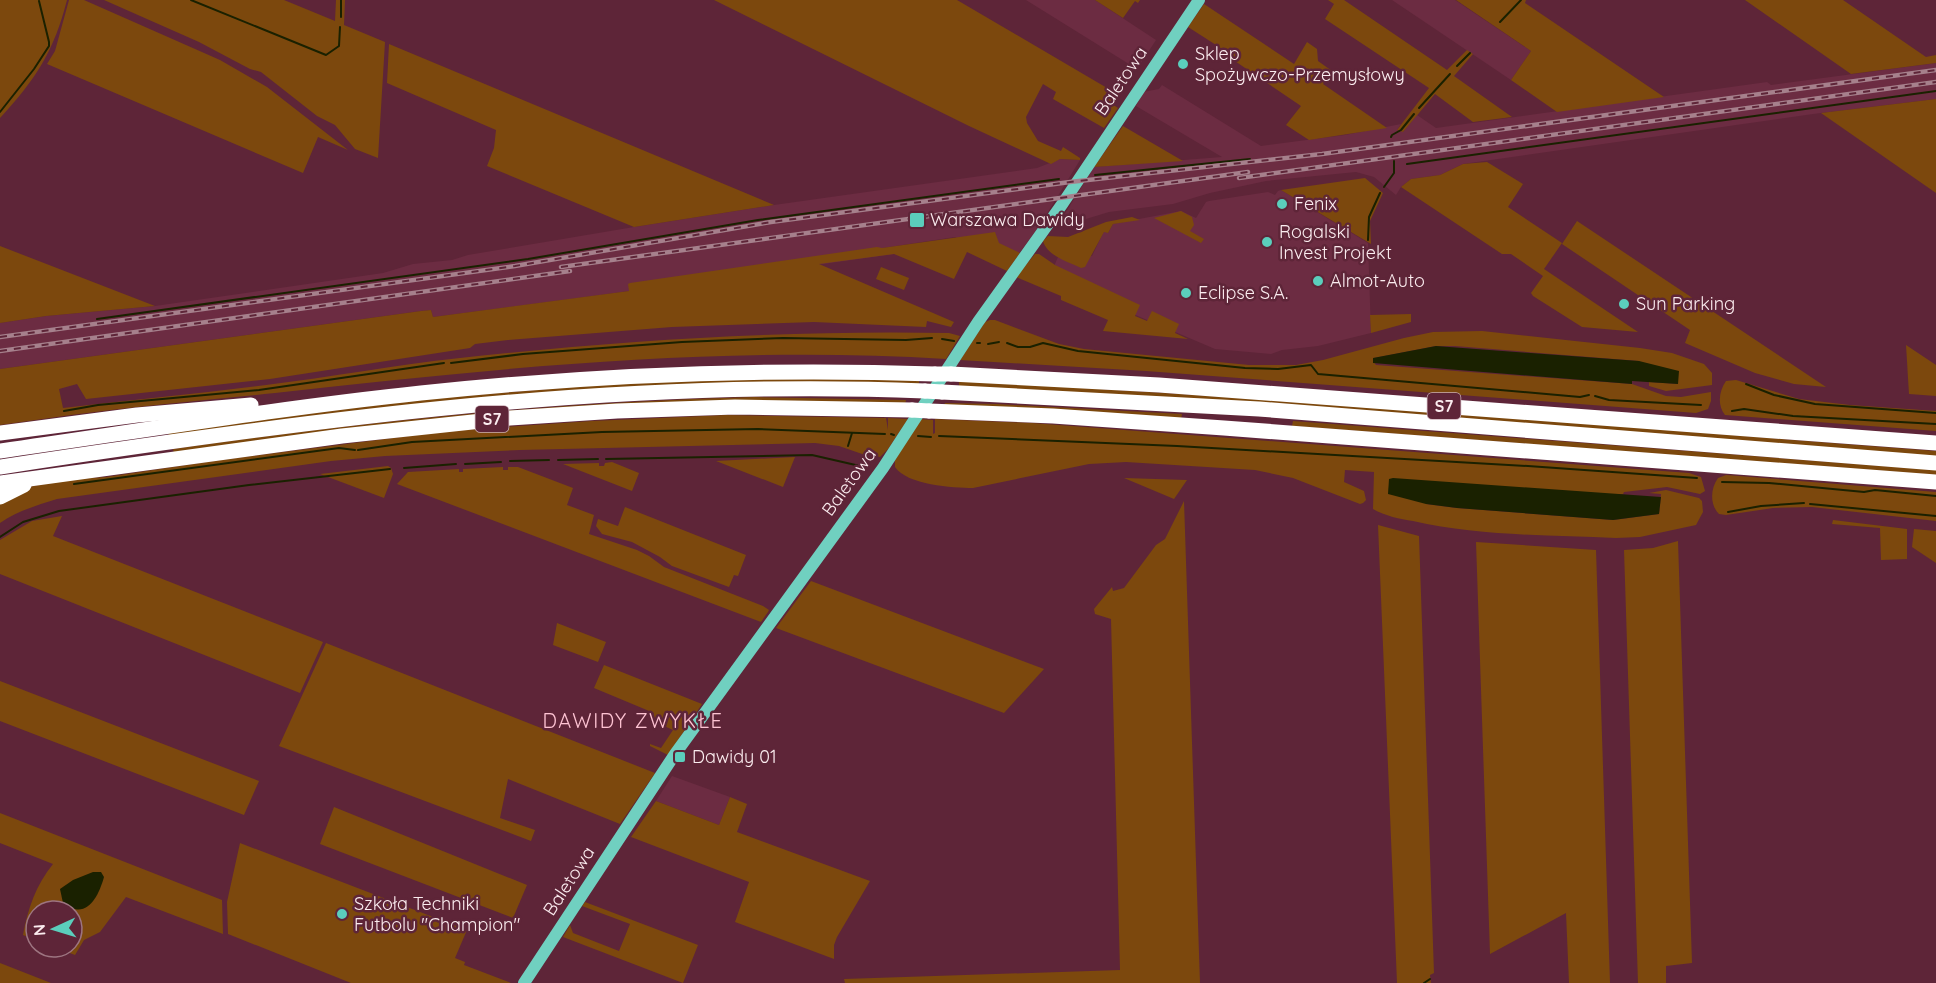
<svg xmlns="http://www.w3.org/2000/svg" width="1936" height="983" viewBox="0 0 1936 983" font-family="Quicksand,sans-serif">
	<style>
		.built { fill: #6c2c42 }
		.green { fill: #7c480d }
		.water { fill: #1a2100 }
		.lines { fill: none; stroke-linecap: round; stroke-linejoin: round }
		.stream { stroke: #1a2100; stroke-width: 2 }
		.secondary { stroke: #70d0c0; stroke-width: 12 }
		.highway { stroke: #fff; stroke-width: 15 }
		.rail-casing { stroke: #a6808c; stroke-width: 4.5 }
		.rail { stroke: #5e2538; stroke-width: 2; stroke-dasharray: 7; stroke-linecap: butt }
		.highway-bridge { stroke: #fff; stroke-width: 15 }
		.poi-dot { fill: #5bcebc; stroke: #5e2538; stroke-width: 2 }
		.labels { text-anchor: middle; stroke-width: 5; stroke-linejoin: round; paint-order: stroke }
		.shield { fill: #5e2538; stroke: #ccb0b8; stroke-width: 1.5 }
		.shield-label { font-size: 16px; font-weight: bold; fill: #fbecef }
		.poi-label { font-size: 18px; fill: #fbecef; stroke: #5e2538; text-anchor: start }
		.street-label { font-size: 18px; fill: #fbecef; stroke: #5e2538 }
		.neighbourhood-label { font-size: 20px; letter-spacing: 1.5px; fill: #fec4d3; stroke: #5e2538 }
	</style>
	<rect width="100%" height="100%" fill="#5e2538"/>
	<g class="built">
		<path d="M1026,0H1095L1156,40L1137,69Z"/>
		<path d="M1392,0H1455L1531,51L1511,80Z"/>
		<path d="M1936,63V99L1813,114L1463,164L1440,175L1411,179L1401,187L1396,195L1374,177L1356,172L1266,181L1210,193L1173,204L1109,212L1063,226L1059,223L1094,167L1222,157L1136,106L1143,92L1159,89L1162,85L1261,146L1345,135L1401,124L1397,130L1403,132L1417,115L1436,128L1767,82L1771,85Z"/>
		<path d="M1060,159L1080,160L1040,225L1012,263L955,237L883,248L894,254L593,296L433,317L431,310L421,311L0,369V323L46,316L155,306L383,273L413,264L452,260L468,255L634,227L774,205L1037,168Z"/>
		<path d="M1281,190L1368,243L1371,333L1318,346L1282,350L1271,354L1215,349L1049,278L1058,257L1092,256L1104,231L1108,233L1113,224L1181,211L1196,218L1206,202L1209,201L1268,192L1275,195L1278,191Z"/>
		<path d="M672,776L730,797L719,825L656,801Z"/>
	</g>
	<g class="green">
		<path d="M0,0H67C54,51 36,79 0,118Z"/>
		<path d="M69,0H84L220,60L267,87L348,150L318,137L303,173L47,64L55,51Z"/>
		<path d="M104,0H284L335,21L336,0H345L344,25L385,42L378,158L355,149L335,125L317,116L261,72L250,69L199,42Z"/>
		<path d="M714,0H957L1119,95L1112,104L1118,108L1104,128L1053,99L1056,92L1043,84L1026,117L1027,123L1038,141L1061,151L1063,147L1080,158V160L1060,159L1051,164L969,126Z"/>
		<path d="M1095,0H1140L1138,3L1135,1L1123,18Z"/>
		<path d="M1328,0H1344L1447,70L1467,50L1473,54L1454,76L1512,117L1473,122L1435,94L1403,132L1397,130L1429,88L1325,19L1334,4Z"/>
		<path d="M1456,0H1526L1525,3L1664,97L1557,112L1511,80L1531,51Z"/>
		<path d="M1745,0H1843L1926,57L1936,55V63L1851,74Z"/>
		<path d="M1204,4L1294,64L1307,42L1317,49L1318,61L1332,71L1323,84L1387,128L1309,140L1286,125L1301,106L1226,55L1227,52L1188,27Z"/>
		<path d="M389,44L774,205L634,227L487,166L494,148L496,130L387,83Z"/>
		<path d="M1936,99V193L1821,113Z"/>
		<path d="M1123,126L1183,161L1094,167Z"/>
		<path d="M1487,162L1523,184L1508,207L1562,243L1544,269L1638,332L1582,327L1533,296L1531,293L1543,276L1511,254H1502L1401,187L1411,179L1440,175L1463,164Z"/>
		<path d="M1365,178L1383,193L1370,221L1371,244L1281,190Z"/>
		<path d="M1181,211L1192,217L1194,225L1190,231L1204,239L1201,243L1154,218Z"/>
		<path d="M1132,217L1140,220L1113,224L1108,233L1104,232L1085,267L1081,268C1069,262 1047,256 1043,241L1048,236L1068,237L1106,222Z"/>
		<path d="M1577,221L1826,387L1794,384L1755,373L1685,343L1690,330L1562,244Z"/>
		<path d="M995,232L999,243L1020,253L1007,271L967,252L954,279L894,254L819,264L954,322L951,327L927,321L926,327L814,322L672,327L508,340L475,344L470,348L270,379L86,399L77,384L59,389L63,408C131,400 199,394 266,385C331,377 395,365 460,358C622,340 786,330 949,333L960,336L946,359C721,345 498,368 275,393C207,400 139,406 71,415C47,418 24,422 0,425V369L421,311L431,310L433,317L629,291L628,284L630,283L877,247L882,248Z"/>
		<path d="M0,246L155,306L46,316L0,323Z"/>
		<path d="M1035,254H1039L1055,265L1140,305L1135,316L1147,321L1152,311L1179,324L1175,333L1188,339L1103,331L1108,320L1061,300V296L1016,277Z"/>
		<path d="M881,267L909,278L904,290L876,279Z"/>
		<path d="M1411,314V322L1371,333L1370,315Z"/>
		<path d="M990,320H995L1059,344L1084,349L1249,365H1296L1323,360L1404,338L1433,332L1482,331L1640,348L1672,353L1704,364L1712,373V385L1666,391L1649,386V382L1678,384L1639,361L1455,346H1436L1374,358L1373,361L1376,365L1632,384L1666,396L1681,397L1711,392V401L1708,409L1696,413L1146,371L960,360L985,322Z"/>
		<path d="M1906,345L1936,365V396L1909,394Z"/>
		<path d="M800,378L919,380V385L734,384L169,437L168,431L425,399L622,383Z"/>
		<path d="M1736,380L1799,399L1850,405L1936,411V431L1725,415C1717,405 1719,391 1726,381Z"/>
		<path d="M959,381C1285,398 1611,426 1936,451V457L959,386Z"/>
		<path d="M754,397L906,400L905,405L781,402L174,454L173,449C366,421 559,402 754,397Z"/>
		<path d="M945,403L997,404L1182,414L1181,419L944,406Z"/>
		<path d="M726,415L886,418L888,430V418L908,419L888,449L880,457L869,454L868,456L839,446L815,443L520,450L385,456L331,461L57,499C38,505 17,511 0,523V503L18,492L33,486L74,479L106,477L220,460L448,431L592,421Z"/>
		<path d="M920,419L933,420V434L935,433V419L1032,423L1689,473L1701,477L1705,491L1700,494L1667,487L1624,492L1623,494L1426,504L1457,508L1613,520L1659,514L1661,494L1649,493L1666,490L1699,498L1702,501L1703,512L1696,525L1640,537L1616,538C1549,535 1479,536 1413,521C1400,519 1385,516 1373,509L1374,472L1345,470L1344,482L1364,491L1366,500L1363,503L1360,504L1293,478L1255,470L1126,462L1089,464L973,488C953,488 907,485 895,467V460Z"/>
		<path d="M1293,421L1936,470V475L1292,426Z"/>
		<path d="M795,457L783,487L716,461Z"/>
		<path d="M612,462L639,473L632,491L563,464L599,463V466H604L605,463Z"/>
		<path d="M388,466L391,468L393,474L384,498L320,474Z"/>
		<path d="M503,467V470H508V467H518L573,488L567,505L594,515L589,534L637,550L649,556L664,567L763,606L769,610L768,612L761,622L397,484L408,472L459,469V472H463V469Z"/>
		<path d="M1726,475L1936,492V521L1812,507L1773,508L1726,515L1719,514C1710,505 1710,489 1718,478Z"/>
		<path d="M1124,478L1187,480L1174,499Z"/>
		<path d="M1184,501L1200,983H845L844,979L1120,970L1111,619L1095,614L1094,609L1112,587L1113,591L1124,588L1156,545L1165,539Z"/>
		<path d="M625,507L746,555L738,576L734,575L729,587L672,566L660,557L632,542L602,534L596,526L598,519L618,526Z"/>
		<path d="M62,516L53,536L323,642L300,693L0,574V540L32,521Z"/>
		<path d="M1833,520L1907,529V559L1881,560L1880,528L1832,524Z"/>
		<path d="M1378,525L1419,536L1434,973L1430,975L1431,983H1397Z"/>
		<path d="M1914,529L1936,531V563L1912,547Z"/>
		<path d="M1678,541L1692,963L1666,966V983H1638L1624,550L1653,548Z"/>
		<path d="M1476,542L1596,550L1610,983H1569L1566,913L1490,954Z"/>
		<path d="M811,581L1044,669L1004,713L776,628Z"/>
		<path d="M557,623L606,642L598,662L553,645Z"/>
		<path d="M326,643L655,773L620,824L508,779L500,818L535,830L531,841L279,746Z"/>
		<path d="M604,665L702,704L668,755L650,746V744L661,748L673,730L651,720L654,713L594,688Z"/>
		<path d="M0,681L259,781L244,815L0,721Z"/>
		<path d="M730,797L747,804L737,832L870,881L837,937L834,945V959L735,922L749,882L631,837L656,801L719,825Z"/>
		<path d="M334,807L527,885L513,918L320,844Z"/>
		<path d="M0,813L222,900L223,934L126,897L100,932L84,940L75,955L54,947H72V911H36V940L23,935C28,908 36,885 53,864L0,843Z"/>
		<path d="M240,843L467,930L455,958L465,962L464,965L511,983H351L228,934L227,902Z"/>
		<path d="M585,902L698,945L683,983L563,937L570,925L573,933L619,951L630,924L582,906Z"/>
		<path d="M0,963L51,983H0Z"/>
	</g>
	<g class="water">
		<path d="M1436,346L1639,361L1679,371L1678,384L1632,381V384L1373,363V358Z"/>
		<path d="M1393,478L1661,497L1659,514L1613,520L1457,508L1426,504L1388,494L1389,479Z"/>
		<path d="M93,872H101L104,877C98,898 86,921 63,903L60,889L73,880Z"/>
	</g>
	<g class="lines">
		<g class="stream">
			<path d="M191,0L326,55L339,46L340,27"/>
			<path d="M341,17V0"/>
			<path d="M1500,22L1521,0"/>
			<path d="M1457,66L1470,53"/>
			<path d="M1419,108L1450,74"/>
			<path d="M0,112L34,69L49,46V42L39,1"/>
			<path d="M1391,137L1392,135L1401,130L1414,114"/>
			<path d="M1407,164L1936,91"/>
			<path d="M1095,175L1250,159"/>
			<path d="M1384,187L1394,173V161"/>
			<path d="M1368,240L1369,217L1380,193"/>
			<path d="M97,319L528,259L758,220L1059,179"/>
			<path d="M942,339L954,341"/>
			<path d="M977,343H980"/>
			<path d="M1007,343L1018,347H1030L1043,343L1078,351L1245,368L1278,369L1311,365L1318,374L1580,397L1589,395"/>
			<path d="M988,344L999,342"/>
			<path d="M451,363L523,354L682,342L783,338L906,340L932,338"/>
			<path d="M1746,384L1774,395L1815,404L1936,413"/>
			<path d="M1595,396L1609,400L1701,405"/>
			<path d="M64,411L98,405L259,390L444,363"/>
			<path d="M1732,411L1744,409L1793,416L1936,424"/>
			<path d="M891,434L894,435"/>
			<path d="M918,436L931,437"/>
			<path d="M939,436L1177,446L1528,466L1697,478"/>
			<path d="M848,446L852,433"/>
			<path d="M358,450L412,442L602,432L758,429L885,434"/>
			<path d="M606,459L812,455L860,466"/>
			<path d="M558,460L598,459"/>
			<path d="M510,461L549,460"/>
			<path d="M465,464L501,462"/>
			<path d="M404,468L456,464"/>
			<path d="M1722,482L1769,483L1864,492L1875,490L1936,496"/>
			<path d="M74,484L339,448L355,450"/>
			<path d="M1810,504L1936,516"/>
			<path d="M1728,512L1761,506L1804,503"/>
			<path d="M0,537L23,522L59,511L249,485L390,469"/>
			<path d="M1424,983L1430,979"/>
		</g>
		<path class="secondary" d="M524,983L675,754L883,468L978,322L1063,203L1199,0"/>
		<g class="highway">
			<path d="M951,374L1159,385L1936,443"/>
			<path d="M942,392L1259,409L1936,463"/>
			<path d="M929,411L1053,416L1224,428L1936,482"/>
			<path d="M0,433L137,415L251,405"/>
			<path d="M0,451C140,431 280,408 421,393C591,375 764,368 935,374"/>
			<path d="M0,467C306,420 615,378 925,391"/>
			<path d="M0,483L342,436L510,418L617,411L735,407L912,410"/>
			<path d="M0,497L24,485"/>
		</g>
		<defs>
			<g id="rail">
				<path d="M1239,178L1936,82"/>
				<path d="M561,267L1248,172"/>
				<path d="M0,337L515,266L771,222L1070,182L1322,154L1936,70"/>
				<path d="M0,351L570,271"/>
			</g>
		</defs>
		<use href="#rail" class="rail-casing"/>
		<use href="#rail" class="rail"/>
		<g class="highway-bridge">
			<path d="M935,374H951"/>
			<path d="M925,391L942,392"/>
			<path d="M912,410L929,411"/>
		</g>
	</g>
	<g class="poi-dot">
		<circle cx="1183" cy="64" r="6"/>
		<circle cx="1282" cy="204" r="6"/>
		<rect x="909" y="212" width="16" height="16" rx="3"/>
		<circle cx="1267" cy="242" r="6"/>
		<circle cx="1318" cy="281" r="6"/>
		<circle cx="1186" cy="293" r="6"/>
		<circle cx="1624" cy="304" r="6"/>
		<rect x="674" y="751" width="12" height="12" rx="3"/>
		<circle cx="342" cy="914" r="6"/>
	</g>
	<g class="labels">
		<g class="shield">
			<rect x="1427.5" y="393" width="33" height="26" rx="4.5"/>
			<rect x="475.5" y="406" width="33" height="26" rx="4.5"/>
		</g>
		<g class="shield-label">
			<text x="1444" y="412">S7</text>
			<text x="492" y="425">S7</text>
		</g>
		<g class="poi-label">
			<text x="1195" y="60">Sklep<tspan x="1195" dy="21">Spożywczo-Przemysłowy</tspan></text>
			<text x="1294" y="210">Fenix</text>
			<text x="930" y="226">Warszawa Dawidy</text>
			<text x="1279" y="238">Rogalski<tspan x="1279" dy="21">Invest Projekt</tspan></text>
			<text x="1330" y="287">Almot-Auto</text>
			<text x="1198" y="299">Eclipse S.A.</text>
			<text x="1636" y="310">Sun Parking</text>
			<text x="692" y="763">Dawidy 01</text>
			<text x="354" y="910">Szkoła Techniki<tspan x="354" dy="21">Futbolu "Champion"</tspan></text>
		</g>
		<g class="street-label">
			<text transform="translate(1121 81) rotate(-56)" y="6">Baletowa</text>
			<text transform="translate(849 482) rotate(-54)" y="6">Baletowa</text>
			<text transform="translate(569 881) rotate(-57)" y="6">Baletowa</text>
		</g>
		<g class="neighbourhood-label">
			<text x="633" y="728">DAWIDY ZWYKŁE</text>
		</g>
	</g>
	<g transform="translate(54 929) rotate(266)"><circle r="28" fill="#5e2538" stroke="#9d7581" stroke-width="1.5"/>
	<path d="M0-4.5L10 22L0 15L-10 22Z" fill="#5bcebc"/>
	<text y="-9" font-size="16" font-weight="bold" text-anchor="middle" fill="#fbecef">N</text>
	</g>
</svg>
